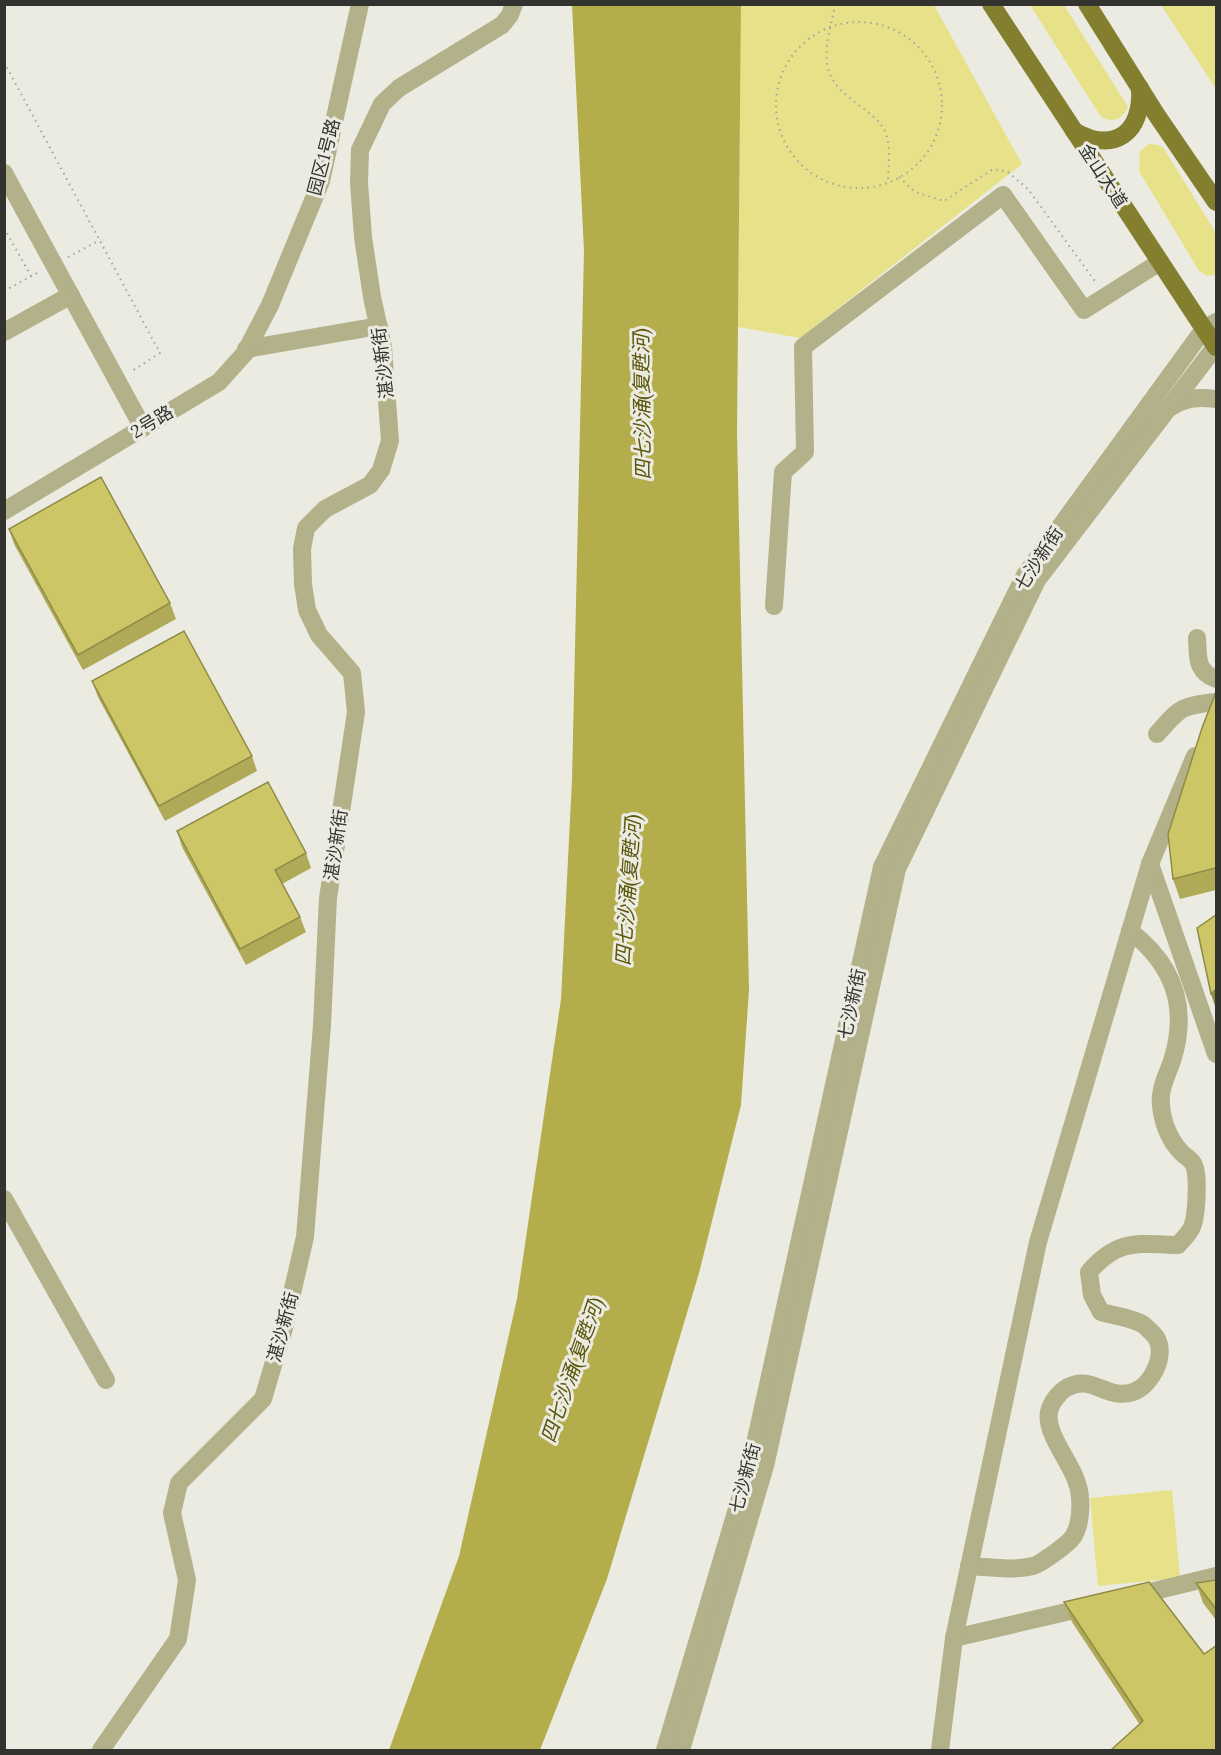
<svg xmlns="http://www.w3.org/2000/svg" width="1221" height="1755" viewBox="0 0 1221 1755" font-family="Lora,'Noto Sans SC',serif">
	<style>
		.green { fill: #e7e289 }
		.water { fill: #b3ad4c }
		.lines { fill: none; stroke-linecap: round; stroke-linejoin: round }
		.path { stroke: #a4a49e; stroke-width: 2; stroke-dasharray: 1.5 4.5; stroke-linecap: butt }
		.minor { stroke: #b2b18a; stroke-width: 18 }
		.major { stroke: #847f2f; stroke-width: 18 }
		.wall { fill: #afaa58 }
		.shaded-wall { fill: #8f8b47 }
		.building { fill: #ccc666; stroke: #8f8b47; stroke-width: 1.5 }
		.labels { text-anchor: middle; stroke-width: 6; stroke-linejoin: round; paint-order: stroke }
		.street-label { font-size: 18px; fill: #32322f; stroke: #ebebe2 }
		.water-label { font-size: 20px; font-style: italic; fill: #5b560b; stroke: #ebebe2 }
	</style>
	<rect width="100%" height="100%" fill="#ebebe2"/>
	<g class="green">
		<path d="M741,5H934L1022,164L800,338L738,327Z"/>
		<path d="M1030,5H1064L1128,107C1122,120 1113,123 1101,117Z"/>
		<path d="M1161,5H1216V89Z"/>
		<path d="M1149,144L1158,145L1163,147L1216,233V274L1208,276L1199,271L1139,171L1140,151Z"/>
		<path d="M1172,1490L1180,1578L1098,1586L1090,1498Z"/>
	</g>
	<path class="water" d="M572,5H741L737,432L749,990L741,1105L699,1273L607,1579L540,1750H389L459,1556L517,1299L561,999L572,780L584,251Z"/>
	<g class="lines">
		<g class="path">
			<path d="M835,4C832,25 823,47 828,68C837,102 879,108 887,137C891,151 888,169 888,183"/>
			<circle cx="859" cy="105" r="83"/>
			<path d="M4,62L160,353L132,371"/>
			<path d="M899,177L915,192L944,201L993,169L1008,172L1028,189L1097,284"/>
			<path d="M4,228L31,276"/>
			<path d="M68,257L100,240"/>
			<path d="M4,291L39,272"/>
		</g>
		<g class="minor">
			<path d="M4,173L143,428"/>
			<path d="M4,332L71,295"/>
			<path d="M246,349L379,326"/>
			<path d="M1171,407C1186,397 1199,397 1216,399"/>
			<path d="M4,511L219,382L245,353L270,305L321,181L360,4"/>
			<path d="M774,606L783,472L805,452L803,347L1003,195L1084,310L1160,262"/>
			<path d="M1197,638C1198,658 1196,671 1216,679"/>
			<path d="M1157,734C1181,707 1180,706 1216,702"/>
			<path d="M1150,864L1216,1054"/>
			<path d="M4,1199L106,1380"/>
			<path d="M969,1566C989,1567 1013,1571 1033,1566C1038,1565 1044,1560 1049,1557C1056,1552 1068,1544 1073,1537C1082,1523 1082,1497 1077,1483C1071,1462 1045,1434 1049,1412C1051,1402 1060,1391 1068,1387C1092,1374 1108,1401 1133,1392C1151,1386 1166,1357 1157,1339C1155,1335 1148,1329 1145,1326C1137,1319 1112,1315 1101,1312L1092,1295L1089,1272C1118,1238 1138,1244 1178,1245C1183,1239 1189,1234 1192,1227C1197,1216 1198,1180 1195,1168C1193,1159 1185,1157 1180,1151C1169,1139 1162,1121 1161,1105C1159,1090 1167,1075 1172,1061C1189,1007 1174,965 1130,931"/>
			<path d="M1134,1596L1216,1576"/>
			<path d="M954,1638L1092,1606"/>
			<path d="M101,1750L178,1639L187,1580L172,1513L179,1483L263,1399L284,1328L305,1237L322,1025L328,898L356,712L352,673L319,635L307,610L303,584L302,549L306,528L325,509L370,485L381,470L390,441L383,347L372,297L363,237L359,183L360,150L382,104L399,88L502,25L510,15L514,4"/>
			<path d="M665,1750L751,1462L882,867L1025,575L1204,329L1216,322"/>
			<path d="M681,1750L765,1466L897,869L1037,580L1216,346"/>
			<path d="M940,1750L954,1638L1038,1242L1150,864L1195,756"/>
		</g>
		<g class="major">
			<path d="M991,4L1216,347"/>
			<path d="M1087,4L1156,114L1216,202"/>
			<path d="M1074,131C1114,154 1143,133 1140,88"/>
		</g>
	</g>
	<g class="wall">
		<path d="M9,529L170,603L176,619L83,670L14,544Z"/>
		<path d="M92,681L252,756L257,771L165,821L98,697Z"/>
		<path d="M1216,692V890L1180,899L1173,879Z"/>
		<path d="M177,831L306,853L311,868L282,884L300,917L306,932L246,965L182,847Z"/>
		<path d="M1216,1580V1620L1203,1603L1196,1583Z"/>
		<path d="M1064,1602L1204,1654L1140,1725L1072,1622Z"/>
	</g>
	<path class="shaded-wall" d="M1216,989V1009L1211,994Z"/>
	<g class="building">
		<path d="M101,477L170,603L78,655L9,529Z"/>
		<path d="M184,631L252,756L159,806L92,681Z"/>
		<path d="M1216,692V869L1215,868L1173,879L1168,834L1202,728Z"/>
		<path d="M268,782L306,853L275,870L300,917L240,949L177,831Z"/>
		<path d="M1216,915V989L1211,994L1197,928Z"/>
		<path d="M1216,1580V1609L1196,1583Z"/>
		<path d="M1149,1582L1204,1654L1216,1646V1750H1111L1143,1721L1064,1602Z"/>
	</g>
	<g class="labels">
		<g class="street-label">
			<text transform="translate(324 157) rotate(-75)" y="6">园区1号路</text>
			<text transform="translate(1103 176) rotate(57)" y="6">金山大道</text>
			<text transform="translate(383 363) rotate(-97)" y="6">湛沙新街</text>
			<text transform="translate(152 422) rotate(-31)" y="6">2号路</text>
			<text transform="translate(1039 559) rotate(-57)" y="6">七沙新街</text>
			<text transform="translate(336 845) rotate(-82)" y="6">湛沙新街</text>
			<text transform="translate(852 1004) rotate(-78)" y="6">七沙新街</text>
			<text transform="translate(283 1327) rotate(-75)" y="6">湛沙新街</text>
			<text transform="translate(745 1478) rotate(-75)" y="6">七沙新街</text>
		</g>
		<g class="water-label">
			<text transform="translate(642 404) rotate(-91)" y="7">四七沙涌(复甦河)</text>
			<text transform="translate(628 890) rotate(-86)" y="7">四七沙涌(复甦河)</text>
			<text transform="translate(572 1370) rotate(-71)" y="7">四七沙涌(复甦河)</text>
		</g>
	</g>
	<rect width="1221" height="1755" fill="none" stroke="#32322f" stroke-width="12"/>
</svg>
